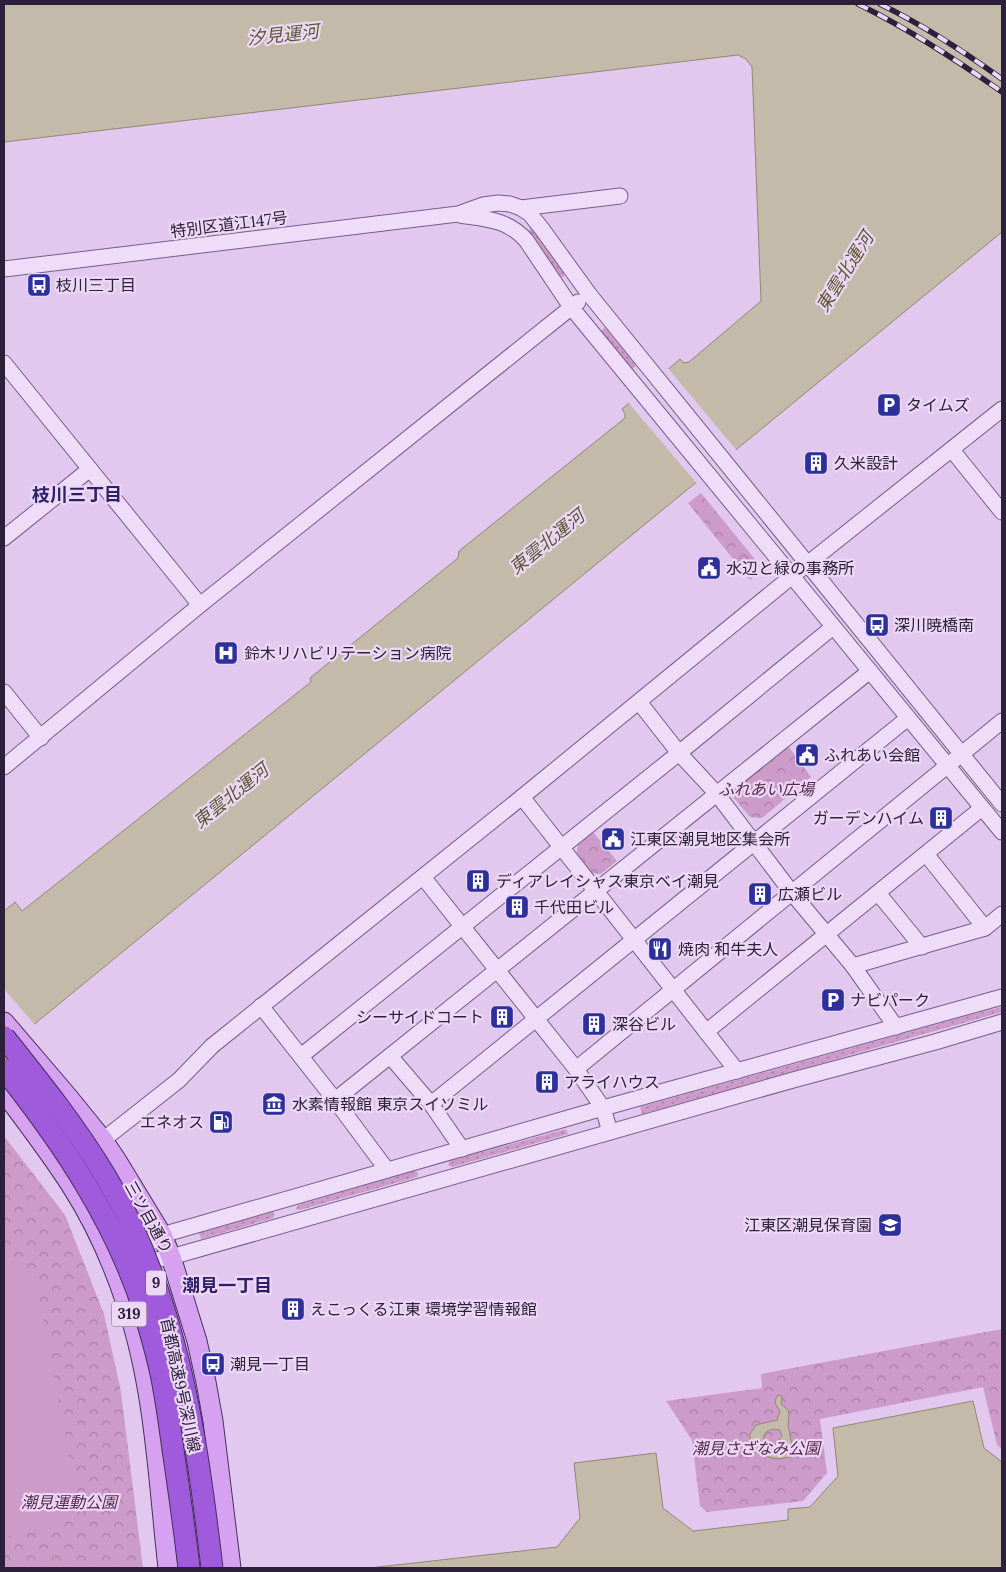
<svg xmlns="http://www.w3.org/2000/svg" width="1006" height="1572" viewBox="0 0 1006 1572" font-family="Lora,'Noto Sans JP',serif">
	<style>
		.grass { fill: url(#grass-dots) }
		.park { fill: url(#park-crowns) }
		.pitch { fill: #cd9bc9 }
		.water { fill: #c3baa9; stroke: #91886f; fill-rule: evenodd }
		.pier { fill: #e2c8ef }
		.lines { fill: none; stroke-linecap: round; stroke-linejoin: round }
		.minor-casing { stroke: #745d8b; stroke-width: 17 }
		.major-casing { stroke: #423159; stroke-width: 21 }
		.minor { stroke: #efdcf9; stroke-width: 15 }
		.major { stroke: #d6a1f1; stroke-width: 19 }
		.rail-casing { stroke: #2d203b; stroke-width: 5.5 }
		.rail { stroke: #ecd8f6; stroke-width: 4; stroke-dasharray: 11; stroke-linecap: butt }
		.highway-bridge-casing { stroke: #423159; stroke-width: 23; stroke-linecap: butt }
		.highway-bridge { stroke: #a05adc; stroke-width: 21 }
		.labels { text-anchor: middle; stroke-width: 4.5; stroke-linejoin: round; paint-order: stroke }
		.shield { fill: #ecd8f6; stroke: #665773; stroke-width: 1 }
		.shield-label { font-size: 15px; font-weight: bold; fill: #2d203b }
		.street-label { font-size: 16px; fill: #2d203b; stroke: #ecd8f6 }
		.poi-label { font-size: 16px; fill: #2d203b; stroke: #ecd8f6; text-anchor: start }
		.park-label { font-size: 16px; font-style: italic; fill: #58274d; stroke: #ecd8f6 }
		.water-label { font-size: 18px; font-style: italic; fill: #5b5730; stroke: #ecd8f6 }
		.neighbourhood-label { font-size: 18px; font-weight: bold; fill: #2d2068; stroke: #ecd8f6 }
	</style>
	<defs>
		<pattern id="grass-dots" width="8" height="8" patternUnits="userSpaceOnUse" patternTransform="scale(1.25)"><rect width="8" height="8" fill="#cd9bc9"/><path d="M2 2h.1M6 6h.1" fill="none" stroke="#a77ea4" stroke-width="1.8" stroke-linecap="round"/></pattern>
		<pattern id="park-crowns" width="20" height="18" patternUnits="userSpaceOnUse" patternTransform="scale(1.25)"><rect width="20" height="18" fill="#cd9bc9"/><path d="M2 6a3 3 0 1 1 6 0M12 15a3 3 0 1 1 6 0" fill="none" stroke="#a77ea4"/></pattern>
	</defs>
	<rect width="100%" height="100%" fill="#e2c8ef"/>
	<g class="grass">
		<path d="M530,228L533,229L564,274V277H560L529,232Z"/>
		<path d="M605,327L636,366L631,370L600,332Z"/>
		<path d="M1002,1007V1012L642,1114L640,1107L980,1012Z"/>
		<path d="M566,1129L568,1134L452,1167L448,1165L450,1161Z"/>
		<path d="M415,1171L418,1173L417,1177L300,1210L296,1209L298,1205Z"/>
		<path d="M272,1212L275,1214L273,1218L201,1239L199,1233Z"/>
	</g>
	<g class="park">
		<path d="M701,493L758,563L756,575L750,580L688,503Z"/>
		<path d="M788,746L811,777L762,818L750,817L734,798V789Z"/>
		<path d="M593,832L617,861L601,874L588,873L576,857L578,844Z"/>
		<path d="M4,1136L65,1215L104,1314L121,1392L143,1568H4Z"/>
		<path d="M1002,1329V1449L997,1445L983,1387L820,1419L827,1473L803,1501L707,1512L700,1506L692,1440L666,1401L762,1388L761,1374Z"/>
	</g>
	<path class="pitch" d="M16,1260L35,1274L78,1502L60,1526L4,1537V1262Z"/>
	<g class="water">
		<path d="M4,4H1002V232L4,1049V911L15,902L22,911L311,682L310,678L458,558L459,551L625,418V414L622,409L680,359L684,363L689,362L761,301L752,67L746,59L738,55L4,142Z"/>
		<path d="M778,1395L782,1396L781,1404L788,1410L789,1415L788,1425L793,1450L789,1457L778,1459L772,1458L754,1452L750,1446V1434L756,1425L777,1420L780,1411L776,1405L775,1400ZM775,1429L780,1430L782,1436L773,1447L764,1446C762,1436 764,1430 775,1429Z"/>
		<path d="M973,1401L984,1448L1002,1462V1568H369L557,1547L580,1518L574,1463L656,1453L663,1508L693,1531L788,1520V1509L810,1507L838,1476L833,1428Z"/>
	</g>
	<g class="pier">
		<path d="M667,367L738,452L698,485L627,401Z"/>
		<path d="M4,989L36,1026L4,1052Z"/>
	</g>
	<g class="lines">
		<defs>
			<g id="minor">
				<path d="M521,208L620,196"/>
				<path d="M460,215C486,219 507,219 526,240L571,307L1002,832"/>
				<path d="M4,269L458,214L483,205L498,203L510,204L521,208L530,214L542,229L589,294L1002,804"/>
				<path d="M4,363L200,605"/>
				<path d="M952,450L1002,512"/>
				<path d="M4,538L90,469"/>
				<path d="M4,692L41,738"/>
				<path d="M639,702L679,753L717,794L792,893L853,966L896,1027"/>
				<path d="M4,767L200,605L578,302"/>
				<path d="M522,797L737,1071"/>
				<path d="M926,854L985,928"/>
				<path d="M423,877L576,1069L603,1108L610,1132"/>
				<path d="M878,893L922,947"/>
				<path d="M853,966L985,928L1002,914"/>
				<path d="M261,1006L335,1100L387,1170"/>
				<path d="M706,1032L982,808"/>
				<path d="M301,1056L679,753L833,627"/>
				<path d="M390,1056L431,1104L462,1149"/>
				<path d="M576,1069L1002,721"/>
				<path d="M335,1100L870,671"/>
				<path d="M431,1104L908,718"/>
				<path d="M103,1140L179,1080L212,1046L522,797L791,577L1002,409"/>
				<path d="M135,1253L162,1235L603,1108L1002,997"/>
				<path d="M139,1263L171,1257L793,1080L935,1042L1002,1022"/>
			</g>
			<g id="major">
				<path d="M4,1022L69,1098L103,1140L117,1161L162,1235L171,1257L197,1341L206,1382L213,1421L231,1568"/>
				<path d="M4,1092C27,1123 51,1154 72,1187C95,1223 113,1264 126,1303C155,1388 158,1480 168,1568"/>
			</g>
		</defs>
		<use href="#minor" class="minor-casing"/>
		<use href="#major" class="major-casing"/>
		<use href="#minor" class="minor"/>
		<use href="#major" class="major"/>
		<defs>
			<g id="rail">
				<path d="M858,4C909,29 955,59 1002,92"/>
				<path d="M880,4C923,25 963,51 1002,79"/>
			</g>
		</defs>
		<use href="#rail" class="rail-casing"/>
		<use href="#rail" class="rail"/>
		<defs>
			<g id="highway-bridge">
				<path d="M4,1037C40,1082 76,1127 106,1177C177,1296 196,1433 212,1568"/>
				<path d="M4,1069C62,1142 117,1223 145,1314C152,1337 159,1361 163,1384C168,1410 171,1437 175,1463C180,1498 185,1533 189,1568"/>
			</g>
		</defs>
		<use href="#highway-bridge" class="highway-bridge-casing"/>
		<use href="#highway-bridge" class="highway-bridge"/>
	</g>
	<defs>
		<symbol id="bus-square" viewBox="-11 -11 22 22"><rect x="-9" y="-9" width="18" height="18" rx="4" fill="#2d309a" stroke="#ecd8f6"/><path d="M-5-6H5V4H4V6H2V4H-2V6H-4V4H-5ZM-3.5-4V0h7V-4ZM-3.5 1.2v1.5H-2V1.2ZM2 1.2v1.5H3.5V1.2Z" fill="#fff"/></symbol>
		<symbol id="parking-square" viewBox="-11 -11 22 22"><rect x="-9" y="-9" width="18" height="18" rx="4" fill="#2d309a" stroke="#ecd8f6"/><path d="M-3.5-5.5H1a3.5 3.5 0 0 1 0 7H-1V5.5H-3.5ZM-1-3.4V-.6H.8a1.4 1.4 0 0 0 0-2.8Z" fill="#fff"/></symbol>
		<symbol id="building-square" viewBox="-11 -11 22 22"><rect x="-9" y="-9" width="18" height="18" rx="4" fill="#2d309a" stroke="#ecd8f6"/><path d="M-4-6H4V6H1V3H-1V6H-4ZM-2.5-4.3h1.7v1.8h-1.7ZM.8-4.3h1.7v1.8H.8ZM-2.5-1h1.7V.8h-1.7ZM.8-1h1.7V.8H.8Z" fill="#fff"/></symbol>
		<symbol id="civic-square" viewBox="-11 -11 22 22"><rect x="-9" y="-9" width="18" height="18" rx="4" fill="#2d309a" stroke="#ecd8f6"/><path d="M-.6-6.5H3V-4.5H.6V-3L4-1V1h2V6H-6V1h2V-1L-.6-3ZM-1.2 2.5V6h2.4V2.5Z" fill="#fff"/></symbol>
		<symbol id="hospital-square" viewBox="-11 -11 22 22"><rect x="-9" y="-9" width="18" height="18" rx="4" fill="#2d309a" stroke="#ecd8f6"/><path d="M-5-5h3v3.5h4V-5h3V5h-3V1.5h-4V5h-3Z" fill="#fff"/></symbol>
		<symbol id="restaurant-square" viewBox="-11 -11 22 22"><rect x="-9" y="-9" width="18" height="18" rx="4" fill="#2d309a" stroke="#ecd8f6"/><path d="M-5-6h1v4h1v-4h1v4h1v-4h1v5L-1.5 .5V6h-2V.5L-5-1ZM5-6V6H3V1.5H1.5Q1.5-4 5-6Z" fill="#fff"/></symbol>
		<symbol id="museum-square" viewBox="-11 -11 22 22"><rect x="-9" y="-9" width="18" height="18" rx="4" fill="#2d309a" stroke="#ecd8f6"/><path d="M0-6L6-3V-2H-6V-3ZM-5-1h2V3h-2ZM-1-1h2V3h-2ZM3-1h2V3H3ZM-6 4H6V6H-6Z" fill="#fff"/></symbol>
		<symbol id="fuel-square" viewBox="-11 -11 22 22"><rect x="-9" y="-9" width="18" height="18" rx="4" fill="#2d309a" stroke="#ecd8f6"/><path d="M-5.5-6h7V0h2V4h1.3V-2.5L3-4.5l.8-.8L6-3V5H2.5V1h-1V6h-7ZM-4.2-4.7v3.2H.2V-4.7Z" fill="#fff"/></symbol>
		<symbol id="school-square" viewBox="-11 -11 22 22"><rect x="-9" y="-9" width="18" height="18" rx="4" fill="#2d309a" stroke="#ecd8f6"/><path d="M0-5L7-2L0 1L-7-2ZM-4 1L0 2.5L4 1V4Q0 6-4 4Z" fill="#fff"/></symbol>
	</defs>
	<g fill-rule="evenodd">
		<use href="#bus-square" x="25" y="271" width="28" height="28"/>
		<use href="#parking-square" x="875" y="391" width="28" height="28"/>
		<use href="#building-square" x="802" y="449" width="28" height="28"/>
		<use href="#civic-square" x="695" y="554" width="28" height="28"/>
		<use href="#bus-square" x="863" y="611" width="28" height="28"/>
		<use href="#hospital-square" x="212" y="639" width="28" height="28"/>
		<use href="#civic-square" x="793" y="741" width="28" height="28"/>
		<use href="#building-square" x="927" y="804" width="28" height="28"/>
		<use href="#civic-square" x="599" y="825" width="28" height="28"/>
		<use href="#building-square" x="464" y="867" width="28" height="28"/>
		<use href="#building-square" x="746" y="880" width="28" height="28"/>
		<use href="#building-square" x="503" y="893" width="28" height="28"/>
		<use href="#restaurant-square" x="646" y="935" width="28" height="28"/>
		<use href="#parking-square" x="819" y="986" width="28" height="28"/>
		<use href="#building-square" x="488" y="1003" width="28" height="28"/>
		<use href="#building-square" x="580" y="1010" width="28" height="28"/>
		<use href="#building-square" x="533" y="1068" width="28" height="28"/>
		<use href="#museum-square" x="260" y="1090" width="28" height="28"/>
		<use href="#fuel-square" x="207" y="1108" width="28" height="28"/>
		<use href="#school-square" x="876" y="1211" width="28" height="28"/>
		<use href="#building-square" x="279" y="1295" width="28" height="28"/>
		<use href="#bus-square" x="199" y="1350" width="28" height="28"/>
	</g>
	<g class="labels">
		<g class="shield">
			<rect x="146" y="1270.5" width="20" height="25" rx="4"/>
			<rect x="111.5" y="1301.5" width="35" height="25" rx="4"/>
		</g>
		<g class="shield-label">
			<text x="156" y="1288">9</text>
			<text x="129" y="1319">319</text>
		</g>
		<g class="street-label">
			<text transform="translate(229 224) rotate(-7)" y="6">特別区道江147号</text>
			<text transform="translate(149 1217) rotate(61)" y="6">三ツ目通り</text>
			<text transform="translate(181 1385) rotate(78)" y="6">首都高速9号深川線</text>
		</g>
		<g class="poi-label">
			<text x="56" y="291">枝川三丁目</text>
			<text x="906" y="411">タイムズ</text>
			<text x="834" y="469">久米設計</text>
			<text x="726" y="574">水辺と緑の事務所</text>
			<text x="894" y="631">深川暁橋南</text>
			<text x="244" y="659">鈴木リハビリテーション病院</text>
			<text x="824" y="761">ふれあい会館</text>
			<text x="924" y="824" text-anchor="end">ガーデンハイム</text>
			<text x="630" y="845">江東区潮見地区集会所</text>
			<text x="496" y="887">ディアレイシャス東京ベイ潮見</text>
			<text x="778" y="900">広瀬ビル</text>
			<text x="534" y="913">千代田ビル</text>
			<text x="678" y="955">焼肉 和牛夫人</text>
			<text x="850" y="1006">ナビパーク</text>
			<text x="484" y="1023" text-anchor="end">シーサイドコート</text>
			<text x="612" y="1030">深谷ビル</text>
			<text x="564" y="1088">アライハウス</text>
			<text x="292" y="1110">水素情報館 東京スイソミル</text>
			<text x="204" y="1128" text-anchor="end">エネオス</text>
			<text x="872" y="1231" text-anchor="end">江東区潮見保育園</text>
			<text x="310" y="1315">えこっくる江東 環境学習情報館</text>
			<text x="230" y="1370">潮見一丁目</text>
		</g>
		<g class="park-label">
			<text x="766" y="795">ふれあい広場</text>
			<text x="756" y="1454">潮見さざなみ公園</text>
			<text x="69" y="1508">潮見運動公園</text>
		</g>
		<g class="water-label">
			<text transform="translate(283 35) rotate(-6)" y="6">汐見運河</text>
			<text transform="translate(845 272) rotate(-58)" y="6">東雲北運河</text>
			<text transform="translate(547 542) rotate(-39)" y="6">東雲北運河</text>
			<text transform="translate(231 796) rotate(-39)" y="6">東雲北運河</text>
		</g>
		<g class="neighbourhood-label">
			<text x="77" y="501">枝川三丁目</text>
			<text x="227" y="1292">潮見一丁目</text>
		</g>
	</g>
	<rect width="1006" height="1572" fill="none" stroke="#2d203b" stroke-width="10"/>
</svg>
